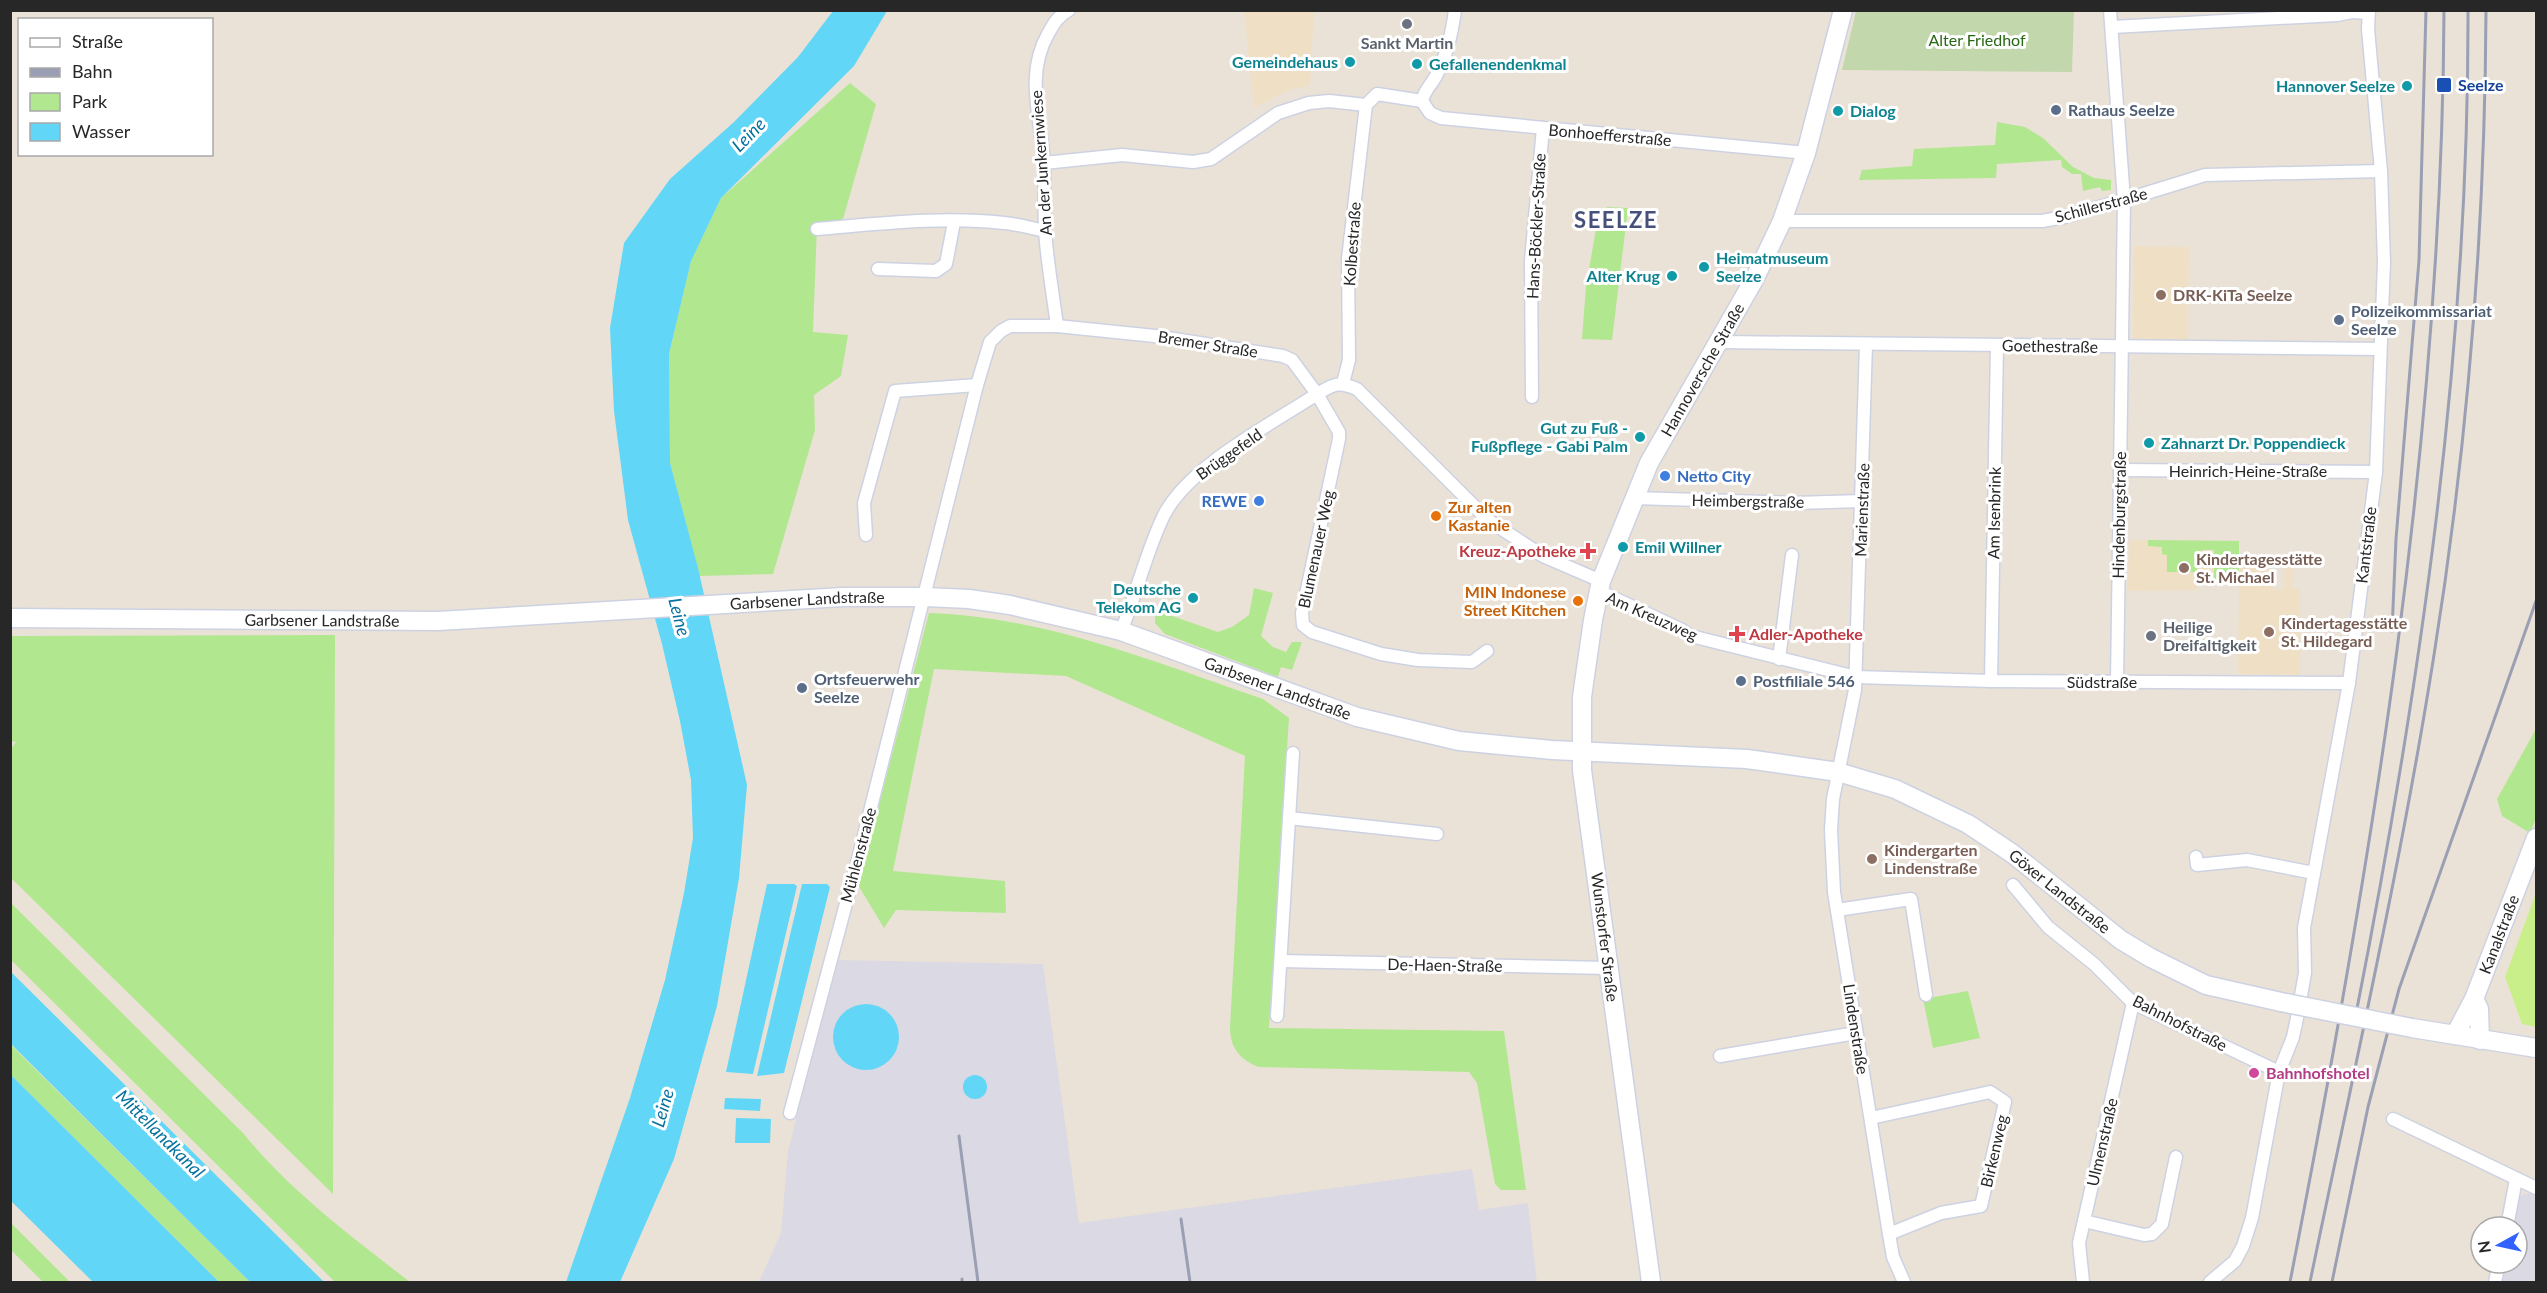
<svg xmlns="http://www.w3.org/2000/svg" width="2547" height="1293" viewBox="0 0 2547 1293" font-family="Lato,sans-serif">
	<style>
		.industrial { fill: #dbd9e3 }
		.education { fill: #efdfc5 }
		.green { fill: #b1e78f }
		.cemetery { fill: #c3d7ad }
		.pitch { fill: #c9ef8a }
		.water { fill: #62d6f6 }
		.lines { fill: none; stroke-linecap: round; stroke-linejoin: round }
		.street-casing { stroke: #cdd2e2; stroke-width: 15 }
		.secondary-casing { stroke: #cdd2e2; stroke-width: 21 }
		.street { stroke: #fff; stroke-width: 12 }
		.secondary { stroke: #fff; stroke-width: 18 }
		.rail { stroke: #9a9fb4; stroke-width: 3 }
		.secondary-bridge-casing { stroke: #cdd2e2; stroke-width: 21; stroke-linecap: butt }
		.secondary-bridge { stroke: #fff; stroke-width: 18 }
		.worship-dot { fill: #6b7280; stroke: #fff; stroke-width: 2 }
		.culture-dot { fill: #0f9aa8; stroke: #fff; stroke-width: 2 }
		.transit-dot { fill: #1a4fb4; stroke: #fff; stroke-width: 2 }
		.service-dot { fill: #5c6f8a; stroke: #fff; stroke-width: 2 }
		.education-dot { fill: #8d6e63; stroke: #fff; stroke-width: 2 }
		.shop-dot { fill: #3f7fe0; stroke: #fff; stroke-width: 2 }
		.food-dot { fill: #e8710a; stroke: #fff; stroke-width: 2 }
		.health-dot { fill: #e0444e; stroke: #fff; stroke-width: 2 }
		.hotel-dot { fill: #d1479c; stroke: #fff; stroke-width: 2 }
		.labels { text-anchor: middle; stroke-width: 6; stroke-linejoin: round; paint-order: stroke }
		.park-label { font-size: 16px; fill: #296814; stroke: #fff }
		.worship-label { font-size: 16px; font-weight: bold; fill: #5b616d; stroke: #fff }
		.culture-label { font-size: 16px; font-weight: bold; fill: #0d838f; stroke: #fff; text-anchor: end }
		.transit-label { font-size: 16px; font-weight: bold; fill: #164399; stroke: #fff; text-anchor: start }
		.service-label { font-size: 16px; font-weight: bold; fill: #4e5e75; stroke: #fff; text-anchor: start }
		.street-label { font-size: 16px; fill: #272727; stroke: #fff }
		.education-label { font-size: 16px; font-weight: bold; fill: #785e54; stroke: #fff; text-anchor: start }
		.shop-label { font-size: 16px; font-weight: bold; fill: #366cbe; stroke: #fff; text-anchor: start }
		.food-label { font-size: 16px; font-weight: bold; fill: #c56008; stroke: #fff; text-anchor: start }
		.health-label { font-size: 16px; font-weight: bold; fill: #be3a42; stroke: #fff; text-anchor: end }
		.hotel-label { font-size: 16px; font-weight: bold; fill: #b23c85; stroke: #fff; text-anchor: start }
		.water-label { font-size: 18px; font-style: italic; fill: #04719f; stroke: #fff }
		.district-label { font-size: 22px; font-weight: bold; letter-spacing: 1.5px; fill: #45517a; stroke: #fff }
	</style>
	<rect width="100%" height="100%" fill="#ebe2d7"/>
	<g class="industrial">
		<path d="M837,960L1043,964L1079,1223L1472,1169L1479,1210L1528,1203L1537,1282H759L781,1233L788,1151Z"/>
		<path d="M2533,1193L2536,1194V1282H2498L2502,1263H2517V1227H2509L2515,1200L2524,1194Z"/>
	</g>
	<g class="education">
		<path d="M1244,11H1314L1310,86L1291,89L1254,108Z"/>
		<path d="M2134,246L2189,247L2188,343H2133Z"/>
		<path d="M2129,540L2239,541V556L2264,557V569L2273,570V590H2284L2285,558H2293L2292,588L2300,589V675L2238,674L2239,579H2198L2197,590L2128,591Z"/>
	</g>
	<g class="green">
		<path d="M850,83L876,104L843,219L817,226L813,332L848,335L841,376L814,395L815,430L773,574L699,576L670,463L669,354L691,260L721,198Z"/>
		<path d="M1997,122L2025,127L2043,138L2073,167L2094,178L2111,180V190L2102,191L2100,187L2083,191L2081,174H2072L2062,167L2061,160L1997,164L1996,178L1859,180L1862,170L1912,166L1914,149L1995,145Z"/>
		<path d="M1607,207L1628,208L1612,340L1582,339L1586,286L1596,229L1600,223L1604,222Z"/>
		<path d="M2148,540L2239,541V579H2214V550H2202L2201,557H2197V572H2167V555L2162,554V547L2148,546Z"/>
		<path d="M1254,588L1273,593L1261,636L1273,647L1286,652L1292,642H1302L1292,670L1281,667L1278,677L1165,634L1155,623V610L1218,632L1232,627L1249,615Z"/>
		<path d="M929,613C1046,617 1154,662 1263,699L1289,718L1269,1028L1504,1031L1526,1190H1501L1495,1184L1477,1083L1469,1072L1259,1067C1240,1060 1230,1048 1230,1027L1245,756L1066,676L934,669L893,871L1005,881L1006,913L896,910L884,928L858,885Z"/>
		<path d="M335,635L333,1194L11,878L10,750L16,742L10,741V636Z"/>
		<path d="M2536,729V818L2530,833L2502,816L2497,799Z"/>
		<path d="M10,902L243,1133C291,1192 351,1236 410,1282H335L11,960Z"/>
		<path d="M1968,991L1980,1038L1933,1048L1923,999Z"/>
		<path d="M10,1044L250,1282H219L11,1075Z"/>
		<path d="M10,1223H11L70,1282H43L11,1250Z"/>
	</g>
	<path class="cemetery" d="M1856,11H2074L2072,72L1842,70Z"/>
	<path class="pitch" d="M2536,893V1027L2522,1024L2505,977Z"/>
	<g class="water">
		<path d="M833,11H887L854,66L721,198L691,261L669,354L670,463L698,568L747,785L739,878L717,1006L674,1159L620,1282H566L630,1098L665,980L684,893L693,838L691,780L680,721L662,644L628,520L614,411L610,328L624,243L670,179L734,122L798,57Z"/>
		<path d="M767,884H794L797,886L753,1074L726,1072Z"/>
		<path d="M802,884H827L830,887L784,1073L757,1076Z"/>
		<path d="M11,972L324,1282H250L11,1044Z"/>
		<circle cx="866" cy="1037" r="33"/>
		<path d="M11,1075L219,1282H93L11,1201Z"/>
		<circle cx="975" cy="1087" r="12"/>
		<path d="M725,1098L761,1099L760,1111L724,1109Z"/>
		<path d="M736,1118L771,1119L770,1143H735Z"/>
	</g>
	<g class="lines">
		<defs>
			<g id="street">
				<path d="M2110,10L2124,200L2117,682"/>
				<path d="M2112,27L2337,15L2352,12L2368,13"/>
				<path d="M1422,101L1430,113L1441,118L1806,153"/>
				<path d="M1422,101C1424,91 1431,85 1436,76C1447,55 1452,34 1455,10"/>
				<path d="M1044,163L1122,155L1193,162L1211,159L1278,113L1309,103L1329,101L1366,105L1377,94L1422,101"/>
				<path d="M1782,221H2042L2064,217L2124,200L2205,175L2381,171"/>
				<path d="M817,229C878,224 942,216 1004,223C1017,224 1031,228 1045,231"/>
				<path d="M878,269L936,271L946,264L954,222"/>
				<path d="M1057,326C1053,294 1047,262 1045,230C1044,208 1045,187 1044,165C1042,121 1024,76 1048,34C1054,23 1058,16 1069,10"/>
				<path d="M1719,342L2380,349"/>
				<path d="M1866,344L1855,690L1833,799L1831,830L1834,892L1889,1234L1893,1257L1904,1282"/>
				<path d="M1343,383L1349,360L1348,259L1366,105"/>
				<path d="M1532,397L1531,261L1543,128"/>
				<path d="M2120,470L2376,472"/>
				<path d="M1634,498L1795,503L1862,501"/>
				<path d="M866,535L864,503L895,391L977,385"/>
				<path d="M1599,591L1682,630L1691,636L1856,677L1991,681L2349,683"/>
				<path d="M1121,631C1137,593 1146,552 1164,515C1189,466 1270,425 1317,394L1339,432V439L1302,613L1303,625L1312,632L1381,654L1418,660L1472,662L1487,651"/>
				<path d="M1779,659L1792,555"/>
				<path d="M1991,681L1997,345"/>
				<path d="M1289,818L1437,834"/>
				<path d="M2196,857L2197,865L2247,860L2314,873"/>
				<path d="M2013,885L2048,927L2094,964L2133,1003L2279,1072"/>
				<path d="M1837,910L1911,899L1926,995"/>
				<path d="M1281,961L1609,968"/>
				<path d="M1277,1016L1293,753"/>
				<path d="M1720,1056L1856,1033"/>
				<path d="M790,1113L859,855L977,385L990,342L1001,331L1010,326H1057L1155,336L1283,356L1292,360L1317,394C1334,384 1338,381 1357,389L1488,520L1543,556L1601,581"/>
				<path d="M1871,1118L1990,1092L2005,1102L1981,1206L1941,1213L1889,1234"/>
				<path d="M2393,1119L2536,1188"/>
				<path d="M2084,1221L2144,1235L2152,1234L2162,1224L2176,1157"/>
				<path d="M2507,1227L2516,1179"/>
				<path d="M2083,1282L2079,1243L2133,1003"/>
				<path d="M2210,1282L2235,1261L2243,1246L2252,1218L2279,1072L2293,1037L2297,1018L2305,973L2304,928L2349,683L2376,472L2384,262L2381,171L2368,29L2369,10"/>
				<path d="M2495,1282L2499,1263"/>
			</g>
			<g id="secondary">
				<path id="s1" d="M10,618L438,621L843,597H925L969,599L1010,605L1121,631L1357,717L1459,741L1552,750L1747,759L1838,772L1895,789L1968,824L2013,854L2121,940L2151,958L2206,985L2281,1002"/>
				<path d="M2474,999L2479,1009L2480,1040"/>
				<path d="M2412,1028L2536,1048"/>
				<path id="s2" d="M2455,1035L2474,999L2536,838"/>
				<path id="s3" d="M1651,1282L1582,770V697L1593,620L1601,581L1649,463L1755,278L1782,221L1806,153L1843,10"/>
			</g>
		</defs>
		<use href="#street" class="street-casing"/>
		<use href="#secondary" class="secondary-casing"/>
		<use href="#street" class="street"/>
		<use href="#secondary" class="secondary"/>
		<g class="rail">
			<path d="M2392,631L2396,539L2419,260L2426,10"/>
			<path d="M2354,1024C2420,690 2469,351 2468,10"/>
			<path d="M959,1136L978,1282"/>
			<path d="M1181,1219L1190,1282"/>
			<path d="M962,1279V1282"/>
			<path d="M2290,1282C2372,863 2442,439 2444,10"/>
			<path d="M2310,1282C2353,1074 2401,865 2434,655C2468,442 2485,226 2486,10"/>
			<path d="M2332,1282L2368,1107L2399,989L2536,601"/>
		</g>
		<defs>
			<path id="secondary-bridge" d="M2281,1002L2412,1028"/>
		</defs>
		<use href="#secondary-bridge" class="secondary-bridge-casing"/>
		<use href="#secondary-bridge" class="secondary-bridge"/>
	</g>
	<g class="worship-dot">
		<circle cx="1407" cy="24" r="6"/>
		<circle cx="2151" cy="636" r="6"/>
	</g>
	<g class="culture-dot">
		<circle cx="1350" cy="62" r="6"/>
		<circle cx="1417" cy="64" r="6"/>
		<circle cx="2407" cy="86" r="6"/>
		<circle cx="1838" cy="111" r="6"/>
		<circle cx="1704" cy="267" r="6"/>
		<circle cx="1672" cy="276" r="6"/>
		<circle cx="1640" cy="437" r="6"/>
		<circle cx="2149" cy="443" r="6"/>
		<circle cx="1623" cy="547" r="6"/>
		<circle cx="1193" cy="598" r="6"/>
	</g>
	<rect class="transit-dot" x="2436" y="77" width="16" height="16" rx="3"/>
	<g class="service-dot">
		<circle cx="2056" cy="110" r="6"/>
		<circle cx="2339" cy="320" r="6"/>
		<circle cx="1741" cy="681" r="6"/>
		<circle cx="802" cy="688" r="6"/>
	</g>
	<g class="education-dot">
		<circle cx="2161" cy="295" r="6"/>
		<circle cx="2184" cy="568" r="6"/>
		<circle cx="2269" cy="632" r="6"/>
		<circle cx="1872" cy="859" r="6"/>
	</g>
	<g class="shop-dot">
		<circle cx="1665" cy="476" r="6"/>
		<circle cx="1259" cy="501" r="6"/>
	</g>
	<g class="food-dot">
		<circle cx="1436" cy="516" r="6"/>
		<circle cx="1578" cy="601" r="6"/>
	</g>
	<g class="health-dot">
		<path d="M1585 542h6v6h6v6h-6v6h-6v-6h-6v-6h6z"/>
		<path d="M1734 625h6v6h6v6h-6v6h-6v-6h-6v-6h6z"/>
	</g>
	<circle class="hotel-dot" cx="2254" cy="1073" r="6"/>
	<g class="labels">
		<g class="park-label">
			<text x="1977" y="46">Alter Friedhof</text>
		</g>
		<g class="worship-label">
			<text x="1407" y="49">Sankt Martin</text>
			<text x="2163" y="633" text-anchor="start">Heilige<tspan x="2163" dy="18">Dreifaltigkeit</tspan></text>
		</g>
		<g class="culture-label">
			<text x="1338" y="68">Gemeindehaus</text>
			<text x="1429" y="70" text-anchor="start">Gefallenendenkmal</text>
			<text x="2395" y="92">Hannover Seelze</text>
			<text x="1850" y="117" text-anchor="start">Dialog</text>
			<text x="1716" y="264" text-anchor="start">Heimatmuseum<tspan x="1716" dy="18">Seelze</tspan></text>
			<text x="1660" y="282">Alter Krug</text>
			<text x="1628" y="434">Gut zu Fuß -<tspan x="1628" dy="18">Fußpflege - Gabi Palm</tspan></text>
			<text x="2161" y="449" text-anchor="start">Zahnarzt Dr. Poppendieck</text>
			<text x="1635" y="553" text-anchor="start">Emil Willner</text>
			<text x="1181" y="595">Deutsche<tspan x="1181" dy="18">Telekom AG</tspan></text>
		</g>
		<g class="transit-label">
			<text x="2458" y="91">Seelze</text>
		</g>
		<g class="service-label">
			<text x="2068" y="116">Rathaus Seelze</text>
			<text x="2351" y="317">Polizeikommissariat<tspan x="2351" dy="18">Seelze</tspan></text>
			<text x="814" y="685">Ortsfeuerwehr<tspan x="814" dy="18">Seelze</tspan></text>
			<text x="1753" y="687">Postfiliale 546</text>
		</g>
		<g class="street-label">
			<text transform="translate(1610 135) rotate(5)" y="6">Bonhoefferstraße</text>
			<text transform="translate(1041 163) rotate(-94)" y="6">An der Junkernwiese</text>
			<text transform="translate(2101 205) rotate(-15)" y="6">Schillerstraße</text>
			<text transform="translate(1536 226) rotate(-87)" y="6">Hans-Böckler-Straße</text>
			<text transform="translate(1352 244) rotate(-86)" y="6">Kolbestraße</text>
			<text transform="translate(1208 344) rotate(9)" y="6">Bremer Straße</text>
			<text transform="translate(2050 346) rotate(1)" y="6">Goethestraße</text>
			<text dy="6" stroke="none"><textPath href="#s3" startOffset="942">Hannoversche Straße</textPath></text>
			<text transform="translate(1229 454) rotate(-35)" y="6">Brüggefeld</text>
			<text x="2248" y="477">Heinrich-Heine-Straße</text>
			<text transform="translate(1748 501) rotate(1)" y="6">Heimbergstraße</text>
			<text transform="translate(1862 510) rotate(-88)" y="6">Marienstraße</text>
			<text transform="translate(1994 513) rotate(-89)" y="6">Am Isenbrink</text>
			<text transform="translate(2119 515) rotate(-89)" y="6">Hindenburgstraße</text>
			<text transform="translate(2366 545) rotate(-83)" y="6">Kantstraße</text>
			<text transform="translate(1316 549) rotate(-78)" y="6">Blumenauer Weg</text>
			<text dy="6" stroke="none"><textPath href="#s1" startOffset="798">Garbsener Landstraße</textPath></text>
			<text transform="translate(1652 616) rotate(24)" y="6">Am Kreuzweg</text>
			<text dy="6" stroke="none"><textPath href="#s1" startOffset="312">Garbsener Landstraße</textPath></text>
			<text x="2102" y="688">Südstraße</text>
			<text dy="6" stroke="none"><textPath href="#s1" startOffset="1282">Garbsener Landstraße</textPath></text>
			<text transform="translate(858 855) rotate(-75)" y="6">Mühlenstraße</text>
			<text dy="6" stroke="none"><textPath href="#s1" startOffset="2106">Göxer Landstraße</textPath></text>
			<text dy="6" stroke="none"><textPath href="#s2" startOffset="110">Kanalstraße</textPath></text>
			<text transform="translate(1605 937) rotate(83)" y="6">Wunstorfer Straße</text>
			<text transform="translate(1445 965) rotate(1)" y="6">De-Haen-Straße</text>
			<text transform="translate(2180 1023) rotate(27)" y="6">Bahnhofstraße</text>
			<text transform="translate(1856 1029) rotate(81)" y="6">Lindenstraße</text>
			<text transform="translate(2102 1142) rotate(-77)" y="6">Ulmenstraße</text>
			<text transform="translate(1994 1151) rotate(-77)" y="6">Birkenweg</text>
		</g>
		<g class="education-label">
			<text x="2173" y="301">DRK-KiTa Seelze</text>
			<text x="2196" y="565">Kindertagesstätte<tspan x="2196" dy="18">St. Michael</tspan></text>
			<text x="2281" y="629">Kindertagesstätte<tspan x="2281" dy="18">St. Hildegard</tspan></text>
			<text x="1884" y="856">Kindergarten<tspan x="1884" dy="18">Lindenstraße</tspan></text>
		</g>
		<g class="shop-label">
			<text x="1677" y="482">Netto City</text>
			<text x="1247" y="507" text-anchor="end">REWE</text>
		</g>
		<g class="food-label">
			<text x="1448" y="513">Zur alten<tspan x="1448" dy="18">Kastanie</tspan></text>
			<text x="1566" y="598" text-anchor="end">MIN Indonese<tspan x="1566" dy="18">Street Kitchen</tspan></text>
		</g>
		<g class="health-label">
			<text x="1576" y="557">Kreuz-Apotheke</text>
			<text x="1749" y="640" text-anchor="start">Adler-Apotheke</text>
		</g>
		<g class="hotel-label">
			<text x="2266" y="1079">Bahnhofshotel</text>
		</g>
		<g class="water-label">
			<text transform="translate(749 135) rotate(-45)" y="6">Leine</text>
			<text transform="translate(679 617) rotate(75)" y="6">Leine</text>
			<text transform="translate(663 1108) rotate(-74)" y="6">Leine</text>
			<text transform="translate(160 1134) rotate(45)" y="6">Mittellandkanal</text>
		</g>
		<g class="district-label">
			<text x="1616" y="228">SEELZE</text>
		</g>
	</g>
	<rect width="2547" height="1293" fill="none" stroke="#272727" stroke-width="24"/>
	<rect x="18" y="18" width="195" height="138" fill="#ffffff" stroke="#a9a9a9" stroke-width="1.5"/>
	<rect x="30" y="38" width="30" height="9" fill="#ffffff" stroke="#a9a9a9" stroke-width="1.5"/>
	<text x="72" y="48" font-size="18" fill="#272727">Straße</text>
	<rect x="30" y="68" width="30" height="9" fill="#9a9fb4" stroke="#a9a9a9" stroke-width="1.5"/>
	<text x="72" y="78" font-size="18" fill="#272727">Bahn</text>
	<rect x="30" y="93" width="30" height="18" fill="#b1e78f" stroke="#a9a9a9" stroke-width="1.5"/>
	<text x="72" y="108" font-size="18" fill="#272727">Park</text>
	<rect x="30" y="123" width="30" height="18" fill="#62d6f6" stroke="#a9a9a9" stroke-width="1.5"/>
	<text x="72" y="138" font-size="18" fill="#272727">Wasser</text>
	<g transform="translate(2499 1245) rotate(262)"><circle r="28" fill="#ffffff" stroke="#a9a9a9" stroke-width="1.5"/>
	<path d="M0-4.5L10 22L0 15L-10 22Z" fill="#3161ff"/>
	<text y="-9" font-size="16" font-weight="bold" text-anchor="middle" fill="#272727">N</text>
	</g>
</svg>
